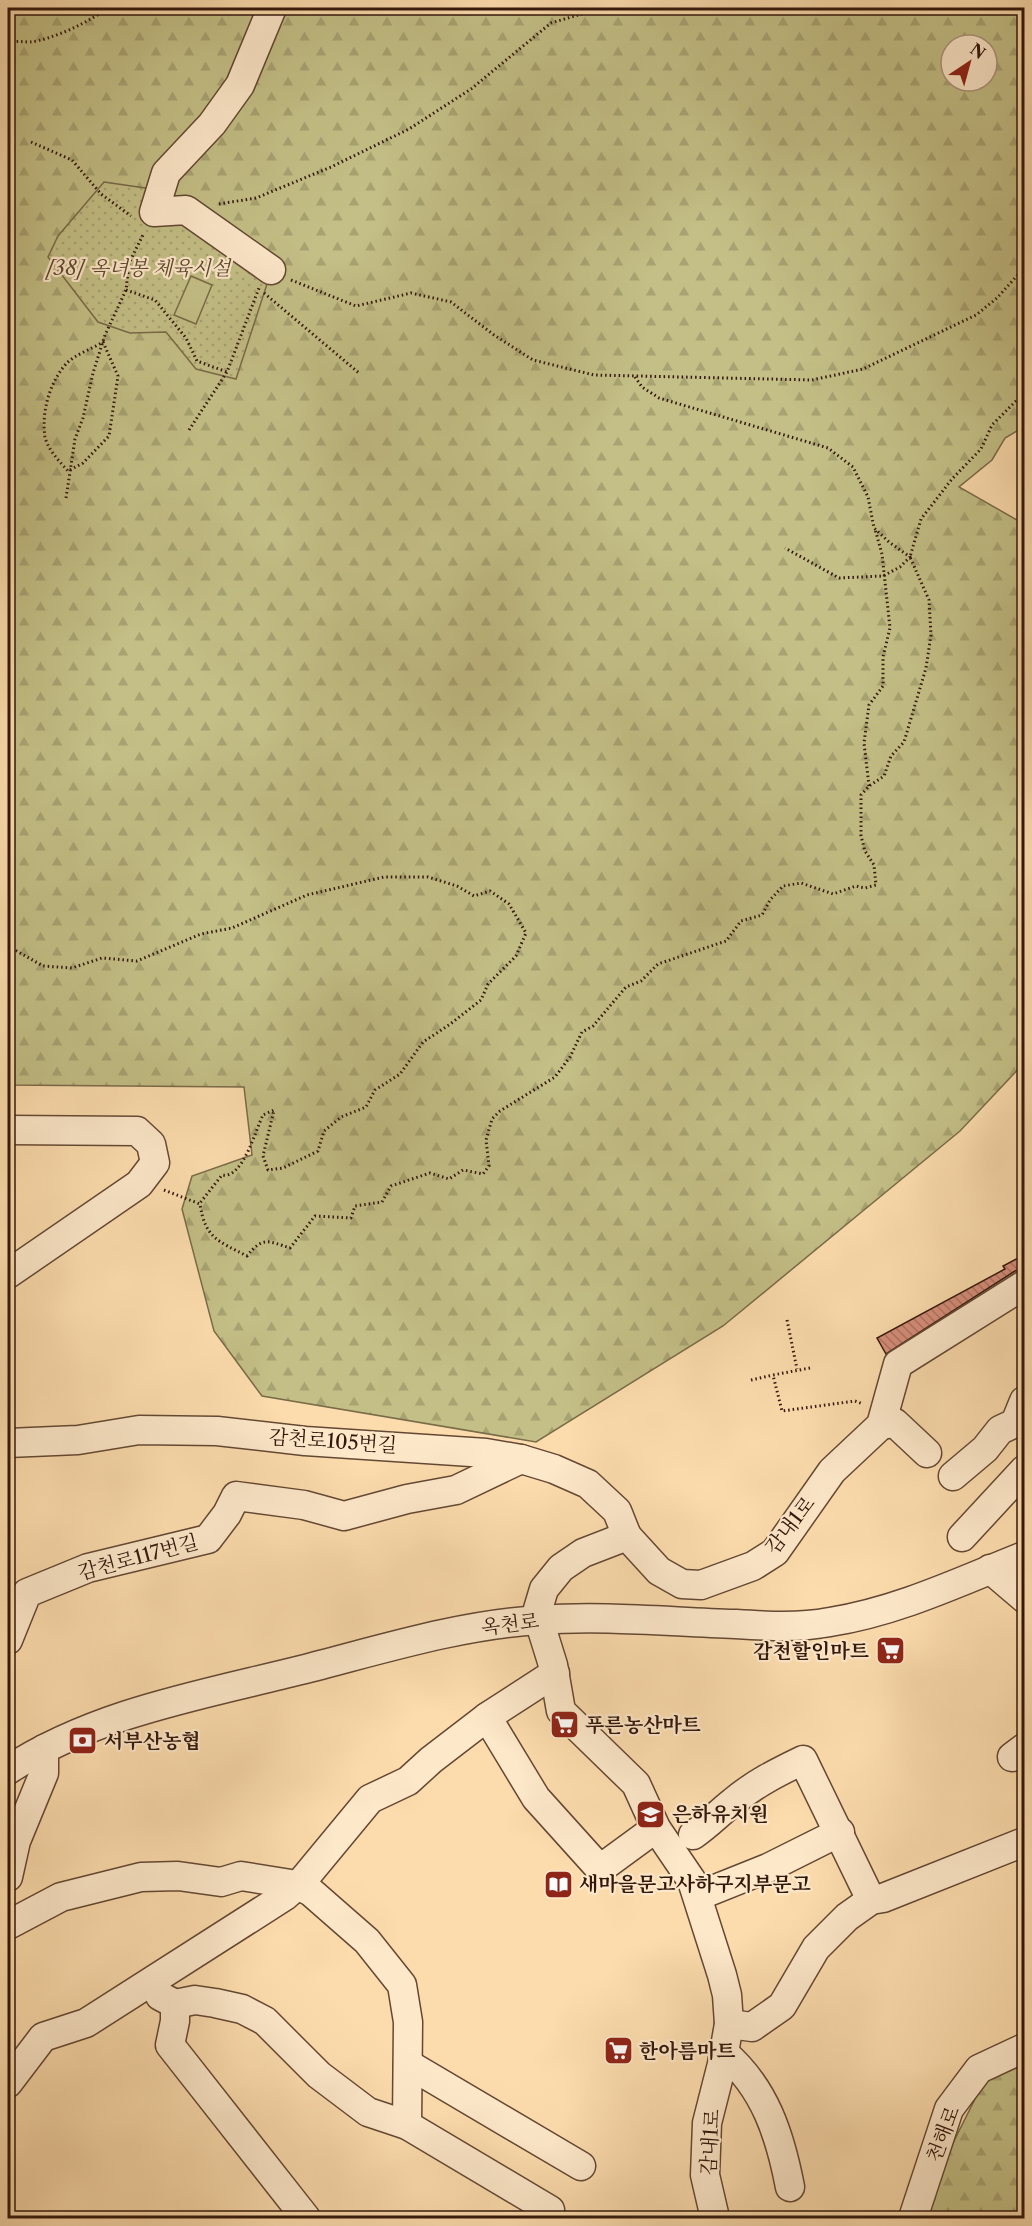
<svg xmlns="http://www.w3.org/2000/svg" width="1032" height="2226" viewBox="0 0 1032 2226" font-family="'Libre Caslon Text','Noto Serif KR',serif">
	<style>
		.forest { fill: url(#forest-firs); stroke: #7a6b49; stroke-width: 1.5; fill-rule: evenodd }
		.park { fill: url(#park-dots); stroke: #7a6b49; stroke-width: 1.5 }
		.garden { fill: #c3bf86; stroke: #7a6b49; stroke-width: 1.5 }
		.building { fill: url(#building-back-hatch); stroke: #32170c; stroke-width: 1.5 }
		.lines { fill: none; stroke-linecap: round; stroke-linejoin: round }
		.minor-casing { stroke: #644834; stroke-width: 31 }
		.path { stroke: #32170c; stroke-width: 3; stroke-dasharray: 1.5 3; stroke-linecap: butt }
		.minor { stroke: #fde8ca; stroke-width: 28 }
		.labels { text-anchor: middle; stroke-width: 4.5; stroke-linejoin: round; paint-order: stroke }
		.park-label { font-size: 20px; font-style: italic; fill: #5e4931; stroke: #fde8ca }
		.street-label { font-size: 20px; fill: #32170c; stroke: #fde8ca }
		.poi-label { font-size: 20px; font-weight: bold; fill: #32170c; stroke: #fde8ca; text-anchor: start }
	</style>
	<defs>
		<pattern id="forest-firs" width="22" height="20" patternUnits="userSpaceOnUse" patternTransform="scale(1.5)"><rect width="22" height="20" fill="#c3bf86"/><path d="M5 1l3.5 6h-7zM16 11l3.5 6h-7z" fill="#a8a372"/></pattern>
		<pattern id="park-dots" width="8" height="8" patternUnits="userSpaceOnUse" patternTransform="scale(1.5)"><rect width="8" height="8" fill="#c3bf86"/><path d="M2 2h.1M6 6h.1" fill="none" stroke="#a8a372" stroke-width="1.8" stroke-linecap="round"/></pattern>
		<pattern id="building-back-hatch" width="6" height="6" patternUnits="userSpaceOnUse" patternTransform="scale(1.5)"><rect width="6" height="6" fill="#d88e7b"/><path d="M-1 5l2 2M0 0l6 6M5-1l2 2" fill="none" stroke="#b07363"/></pattern>
	</defs>
	<rect width="100%" height="100%" fill="#fcdcad"/>
	<filter id="stains"><feTurbulence type="fractalNoise" baseFrequency=".00333" numOctaves="4"/><feColorMatrix values="0 0 0 0 .2 0 0 0 0 .09 0 0 0 0 .02 0 0 0 .5 -.17"/></filter>
	<radialGradient id="worn" r=".72"><stop offset=".6" stop-color="#630" stop-opacity="0"/><stop offset="1" stop-color="#630" stop-opacity=".3"/></radialGradient>
	<g class="forest">
		<path d="M8,8H1024V427L1005,438L992,460L959,487L1024,524V1063L960,1131L723,1326L536,1442L262,1396L214,1331L182,1209L192,1176L252,1155L244,1087L8,1085ZM951,45H987V81H951Z"/>
		<path d="M1024,2060V2218H929L933,2183L986,2077Z"/>
	</g>
	<path class="park" d="M104,182L145,188L191,228L268,281L236,379L196,369L166,332L130,333L98,322L48,257L58,236Z"/>
	<path class="garden" d="M191,276L212,285L196,324L174,315Z"/>
	<path class="building" d="M1024,1255V1269L1015,1271L886,1354L877,1338L1005,1269L1003,1266Z"/>
	<g class="lines">
		<defs>
			<g id="minor">
				<path d="M271,270L186,210L154,212L166,173L212,124L240,85L272,8"/>
				<path d="M8,1130L137,1131L151,1144L155,1163L139,1184L8,1274"/>
				<path d="M881,1425L895,1423L927,1453"/>
				<path d="M8,1443L78,1440L139,1430L217,1431L305,1441L486,1453L521,1459L554,1469L588,1484L617,1511L627,1536"/>
				<path d="M953,1476L985,1449L1000,1430L1015,1423L1024,1401"/>
				<path d="M962,1537L1024,1470"/>
				<path d="M990,1569L1024,1598"/>
				<path d="M8,1640L27,1593L88,1568L208,1539L227,1514L236,1496L304,1505L344,1516L407,1499L456,1490L521,1459"/>
				<path d="M555,1673L487,1717L536,1798L600,1869L656,1828"/>
				<path d="M1012,1757L1024,1748"/>
				<path d="M8,1770C95,1713 201,1695 301,1670C380,1650 458,1625 539,1620C604,1615 670,1622 735,1624C767,1626 798,1628 830,1622C899,1611 961,1581 1024,1556"/>
				<path d="M693,1835C708,1825 719,1813 733,1802C754,1784 778,1772 803,1760L871,1900"/>
				<path d="M8,1877L16,1841L44,1773V1749"/>
				<path d="M698,1896L768,1868L840,1832"/>
				<path d="M8,1925L61,1897L141,1877L178,1876L221,1882L241,1876L297,1885L311,1892L367,1941L402,1985L408,2022L407,2125"/>
				<path d="M160,1996L175,2004V2021L170,2045L306,2218"/>
				<path d="M175,2004L195,2000L215,2003L242,2009L265,2021L319,2075L368,2112L407,2125L550,2210"/>
				<path d="M729,2024L752,2027L782,2006L816,1948L847,1917L871,1900L883,1898L1024,1842"/>
				<path d="M724,2053C765,2088 780,2135 790,2187"/>
				<path d="M408,2064L581,2166"/>
				<path d="M8,2083L43,2037L86,2023L285,1896L303,1880L370,1799L408,1781L431,1760L487,1717"/>
				<path d="M715,2218L705,2175L707,2123L722,2064L729,2024L727,1995L722,1975L692,1881L656,1828L636,1784L561,1711L553,1665L539,1620L538,1609L544,1589L561,1568L583,1553L627,1536L659,1571L682,1584L701,1585L753,1566L775,1552L832,1471L881,1425L898,1364L1024,1285"/>
				<path d="M913,2218L949,2109L979,2069L1024,2048"/>
			</g>
		</defs>
		<use href="#minor" class="minor-casing"/>
		<g class="path">
			<path d="M8,44C16,40 21,42 30,42C51,40 92,21 107,8"/>
			<path d="M31,142L72,160L101,194L131,216"/>
			<path d="M219,204L256,198L331,167L409,129L471,89L551,23L602,8"/>
			<path d="M291,280L356,306L411,293L451,302L494,335L533,360L594,375L812,380L863,369L976,315L997,298L1024,268"/>
			<path d="M126,290L155,300L186,338L197,361L227,372"/>
			<path d="M264,293L359,373"/>
			<path d="M103,342L118,376L109,436L83,463L68,471C60,462 48,450 45,437C41,412 50,381 67,363C76,354 92,349 103,342Z"/>
			<path d="M635,377L642,387L659,398L828,448L853,467L868,497L874,528L889,542L910,557L900,567L883,576L839,578L785,548"/>
			<path d="M189,430L227,372L259,288"/>
			<path d="M66,498L75,439L83,418L93,373L105,335L126,290L129,263L144,233"/>
			<path d="M869,786L864,743L869,705L883,686V657L890,628L882,554L875,529"/>
			<path d="M8,946L43,966L72,968L102,958L137,961L201,934L232,928L307,895L384,877H428L457,886L474,896L490,891L509,904L526,933L516,956L488,984L481,1000L449,1025L423,1042L400,1074L375,1090L366,1107L341,1117L324,1131L318,1151L283,1168L268,1170L263,1156L274,1110L263,1115C255,1131 243,1179 222,1175L200,1203"/>
			<path d="M164,1190L200,1204C205,1238 218,1241 247,1256C263,1236 268,1241 290,1248L315,1216L351,1218L355,1206L382,1202L391,1186L430,1173L449,1179L463,1170L483,1174L489,1166L486,1140L492,1119L500,1111L555,1077L570,1057L582,1032L593,1026L626,987L641,981L658,964L726,941L741,921L762,915L770,900L783,886L801,883L833,894L856,886L865,888L876,885L874,865L865,851L861,836V795L869,786L884,776L891,756L904,742L926,668L931,635L929,600L910,557L921,519L952,479L981,449L992,425L1024,393"/>
			<path d="M787,1320L797,1369"/>
			<path d="M810,1368L773,1375L782,1411L855,1401L863,1404"/>
			<path d="M751,1380L773,1375"/>
		</g>
		<use href="#minor" class="minor"/>
	</g>
	<defs>
		<symbol id="supermarket-square" viewBox="-11 -11 22 22"><rect x="-9" y="-9" width="18" height="18" rx="4" fill="#8f2418" stroke="#fde8ca"/><path d="M-6-5.5h2.5l.6 2H6L4.5 2H-2.5L-4.4-4H-6ZM-1.5 3.2a1.3 1.3 0 1 0 .1 0ZM3 3.2a1.3 1.3 0 1 0 .1 0Z" fill="#fff"/></symbol>
		<symbol id="bank-square" viewBox="-11 -11 22 22"><rect x="-9" y="-9" width="18" height="18" rx="4" fill="#8f2418" stroke="#fde8ca"/><path d="M-6-4H6V4H-6ZM0-2.3a2.3 2.3 0 1 0 0 4.6a2.3 2.3 0 1 0 0-4.6Z" fill="#fff"/></symbol>
		<symbol id="school-square" viewBox="-11 -11 22 22"><rect x="-9" y="-9" width="18" height="18" rx="4" fill="#8f2418" stroke="#fde8ca"/><path d="M0-5L7-2L0 1L-7-2ZM-4 1L0 2.5L4 1V4Q0 6-4 4Z" fill="#fff"/></symbol>
		<symbol id="library-square" viewBox="-11 -11 22 22"><rect x="-9" y="-9" width="18" height="18" rx="4" fill="#8f2418" stroke="#fde8ca"/><path d="M-6-4Q-3-5.5-.7-3.5V5Q-3 3-6 4ZM6-4Q3-5.5 .7-3.5V5Q3 3 6 4Z" fill="#fff"/></symbol>
	</defs>
	<g fill-rule="evenodd">
		<use href="#supermarket-square" x="874" y="1634" width="33" height="33"/>
		<use href="#supermarket-square" x="548" y="1708" width="33" height="33"/>
		<use href="#bank-square" x="66" y="1724" width="33" height="33"/>
		<use href="#school-square" x="634" y="1798" width="33" height="33"/>
		<use href="#library-square" x="542" y="1868" width="33" height="33"/>
		<use href="#supermarket-square" x="602" y="2034" width="33" height="33"/>
	</g>
	<g class="labels">
		<g class="park-label">
			<text x="138" y="275">[38] 옥녀봉 체육시설</text>
		</g>
		<g class="street-label">
			<text transform="translate(333 1441) rotate(4)" y="7">감천로105번길</text>
			<text transform="translate(790 1525) rotate(-52)" y="7">감내1로</text>
			<text transform="translate(138 1557) rotate(-15)" y="7">감천로117번길</text>
			<text transform="translate(510 1624) rotate(-7)" y="7">옥천로</text>
			<text transform="translate(943 2134) rotate(-69)" y="7">천해로</text>
			<text transform="translate(710 2142) rotate(-86)" y="7">감내1로</text>
		</g>
		<g class="poi-label">
			<text x="869" y="1658" text-anchor="end">감천할인마트</text>
			<text x="585" y="1732">푸른농산마트</text>
			<text x="104" y="1748">서부산농협</text>
			<text x="672" y="1821">은하유치원</text>
			<text x="579" y="1891">새마을문고사하구지부문고</text>
			<text x="639" y="2058">한아름마트</text>
		</g>
	</g>
	<rect width="1032" height="2226" fill="none" stroke="#fcdcad" stroke-width="30"/>
	<rect x="9" y="9" width="1014" height="2208" fill="none" stroke="#32170c" stroke-width="3"/>
	<rect x="15" y="15" width="1002" height="2196" fill="none" stroke="#32170c" stroke-width="1.5"/>
	<g transform="translate(969 63) rotate(36)"><circle r="28" fill="#fde8ca" stroke="#ac947e" stroke-width="1.5"/>
	<path d="M0-4.5L10 22L0 15L-10 22Z" fill="#8f2418"/>
	<text y="-9" font-size="16" font-weight="bold" text-anchor="middle" fill="#32170c">N</text>
	</g>
	<rect width="100%" height="100%" filter="url(#stains)"/>
	<rect width="100%" height="100%" fill="url(#worn)"/>
</svg>
